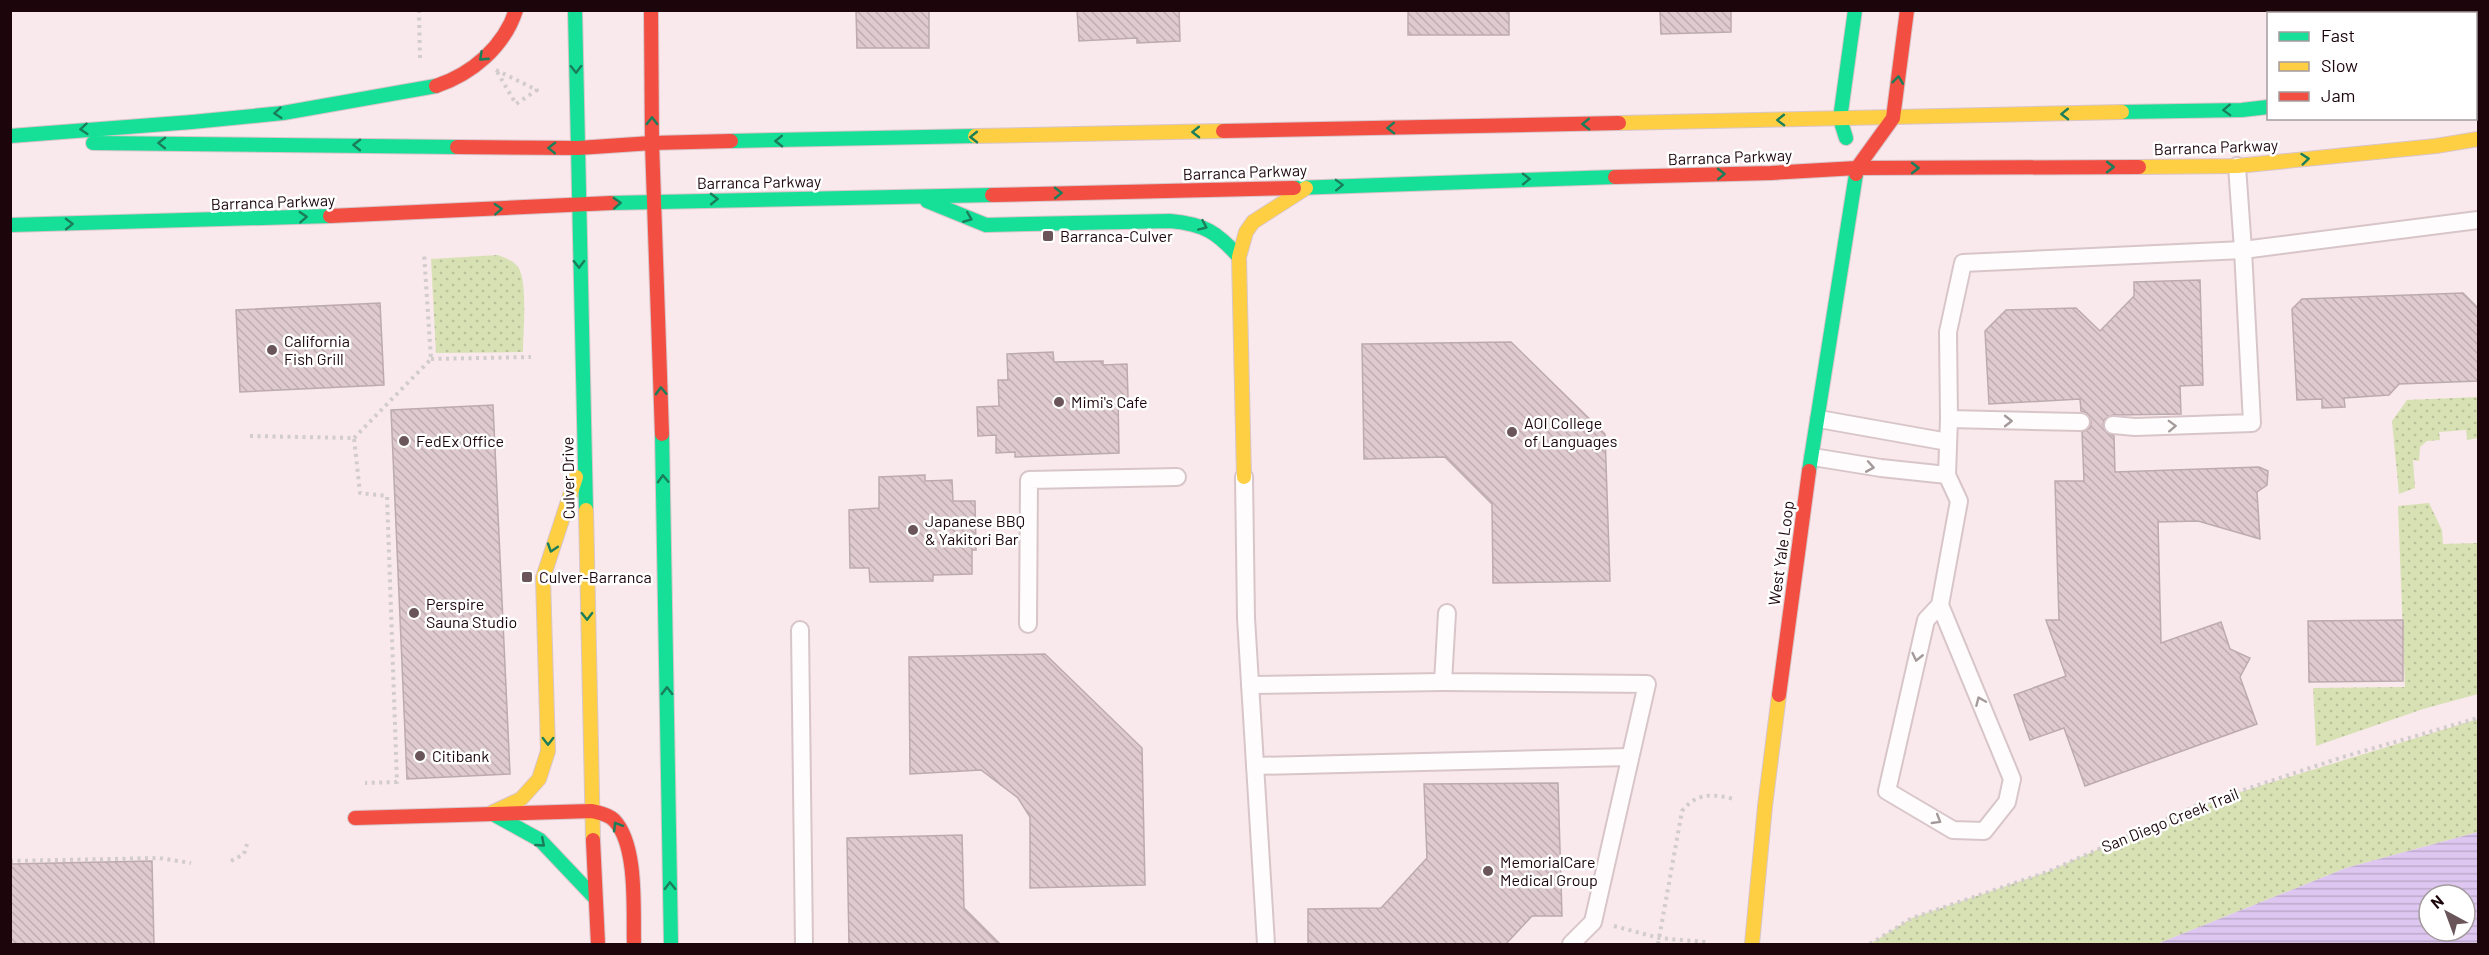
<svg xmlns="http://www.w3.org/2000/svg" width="2489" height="955" viewBox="0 0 2489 955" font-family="Barlow,sans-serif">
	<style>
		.grass { fill: url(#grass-dots) }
		.water { fill: url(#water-rules); fill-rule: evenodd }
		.building { fill: url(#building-back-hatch); stroke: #bdaaae; stroke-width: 1.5 }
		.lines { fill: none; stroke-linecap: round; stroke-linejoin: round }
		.lane-casing { stroke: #d8c5c9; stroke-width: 20 }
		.fast-casing { stroke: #d8c5c9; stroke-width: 16 }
		.slow-casing { stroke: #d8c5c9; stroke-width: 16 }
		.jam-casing { stroke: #d8c5c9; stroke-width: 16 }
		.path { stroke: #d2cccd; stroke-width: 4; stroke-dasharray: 3 4.5; stroke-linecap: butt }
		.lane { stroke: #fefcfc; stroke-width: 16 }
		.fast { stroke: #16e098; stroke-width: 14 }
		.slow { stroke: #ffcf43; stroke-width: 14 }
		.jam { stroke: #f24e42; stroke-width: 14 }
		.oneway { stroke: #197e59 }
		.oneway2 { stroke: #a49a9c }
		.poi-dot { fill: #69555a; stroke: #fff; stroke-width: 2 }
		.labels { text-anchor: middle; stroke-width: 5; stroke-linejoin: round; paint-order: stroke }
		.street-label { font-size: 16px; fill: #1c060c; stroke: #fff }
		.poi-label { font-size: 16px; fill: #1c060c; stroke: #fff; text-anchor: start }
	</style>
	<defs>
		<pattern id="grass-dots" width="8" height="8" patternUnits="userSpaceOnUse" patternTransform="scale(1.5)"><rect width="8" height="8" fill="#d8e1b4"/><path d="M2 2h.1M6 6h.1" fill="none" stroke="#b9c09a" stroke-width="1.8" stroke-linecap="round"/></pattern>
		<pattern id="water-rules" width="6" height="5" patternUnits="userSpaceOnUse" patternTransform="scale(1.5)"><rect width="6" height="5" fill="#ddc7f0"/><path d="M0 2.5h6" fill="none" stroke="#bda9cd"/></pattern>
		<pattern id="building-back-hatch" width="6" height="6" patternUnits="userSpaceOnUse" patternTransform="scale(1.5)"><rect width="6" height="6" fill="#dfcbcf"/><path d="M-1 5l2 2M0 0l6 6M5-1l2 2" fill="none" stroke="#bfadb1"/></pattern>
	</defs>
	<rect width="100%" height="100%" fill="#f9e9ec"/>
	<g class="grass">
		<path d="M498,255C505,258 513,260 518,267C528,281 523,333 523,352L436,353L431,259Z"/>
		<path d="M2478,397V438L2467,440L2466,430L2439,432L2440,440L2427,441L2420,447L2419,461L2413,460L2415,488L2399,494L2392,421L2407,400Z"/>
		<path d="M2429,503L2442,530L2443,544L2478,543V694L2423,709L2316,746L2313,688L2405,687L2398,506Z"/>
		<path d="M2478,719V832L2346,868L2157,944H1870L1912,918L2047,872L2198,805Z"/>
	</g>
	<path class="water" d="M2478,832V944H2157L2346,868ZM2429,895H2465V931H2429Z"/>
	<g class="building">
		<path d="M856,10H929V48H857Z"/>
		<path d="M1077,10H1179L1180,41L1137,43V38L1079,41Z"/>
		<rect x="1408" y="10" width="101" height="25"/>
		<path d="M1660,10H1731V32L1661,34Z"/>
		<path d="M2200,280L2203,385L2180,386L2181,414L2113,415L2105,419L2103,425L2107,433L2114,436L2115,472L2259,467L2268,471L2267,485L2257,492L2260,539L2198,521L2158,522L2161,643L2221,622L2230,649L2250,658L2240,677L2257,724L2085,786L2064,728L2030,740L2014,695L2066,676L2046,620H2059L2055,481H2084L2082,432L2090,428L2091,422L2087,413L2081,411L2080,399L1989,404L1985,331L2006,310L2076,308L2100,331L2134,296V282Z"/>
		<path d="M2463,293L2478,308V381L2399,384L2389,395L2344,398L2345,407L2322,408V399L2297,400L2292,309L2302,299Z"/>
		<path d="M380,303L384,385L240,392L236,310Z"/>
		<path d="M1511,342L1605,434L1610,581L1493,583L1492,504L1445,457L1364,459L1362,344Z"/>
		<path d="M1053,352L1054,362L1103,361V365L1127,364L1128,397H1118L1119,453L1015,457V452L996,453V435L978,436L977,407L999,406L998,380H1008L1007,354Z"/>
		<path d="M493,405L510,774L407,779L391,410Z"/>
		<path d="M925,475V481L952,480L953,501H975L976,550H972V574L933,575V581L870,582L869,568H850L849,510L879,508V477Z"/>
		<path d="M2403,620V681L2309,682L2308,621Z"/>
		<path d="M1045,654L1142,748L1145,885L1030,888V817L1018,798L981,770L910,774L909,657Z"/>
		<path d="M1558,783L1562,916H1532L1505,945H1308V909L1381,908L1427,858L1424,784Z"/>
		<path d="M962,835L964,908L1001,945H849L847,838Z"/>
		<path d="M152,861L154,945H10V864Z"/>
	</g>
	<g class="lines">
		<defs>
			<g id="lane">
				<path d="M2237,166L2243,250L2478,220"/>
				<path d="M1819,419L1948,442"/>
				<path d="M1949,419L2081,422"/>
				<path d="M1813,457L1881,468L1947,475"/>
				<path d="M1244,477L1246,618L1266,944"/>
				<path d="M1940,605L1926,620L1887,791L1953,830L1984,831L2007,802L2012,779L1940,605L1959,501L1947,475L1949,419L1948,332L1963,263L2243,250L2252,423L2135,427L2113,425"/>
				<path d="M1447,613L1443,682L1647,684L1593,922L1571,944"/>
				<path d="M1028,624L1029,480L1177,477"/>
				<path d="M800,630L804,944"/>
				<path d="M1250,685L1443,682"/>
				<path d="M1255,766L1630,757"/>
			</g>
			<g id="fast">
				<path d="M575,10L586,510"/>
				<path d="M2122,112L2242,110L2268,107"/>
				<path d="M10,136L192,122L283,113L436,86"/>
				<path d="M1846,138L1840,119L1855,10"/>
				<path d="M731,141L975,136"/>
				<path d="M93,143L457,147"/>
				<path d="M1294,188L1615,177"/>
				<path d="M927,201L986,225L1170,221C1204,224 1217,232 1239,257"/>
				<path d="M611,203L992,195"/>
				<path d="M10,225L330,216"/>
				<path d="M662,434L671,944"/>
				<path d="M1809,471L1856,174"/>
				<path d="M493,814L540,840L595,898"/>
			</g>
			<g id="slow">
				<path d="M2476,81H2478"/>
				<path d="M1619,123L2122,112"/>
				<path d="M975,136L1223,131"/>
				<path d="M2139,167L2237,166L2436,146L2478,139"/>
				<path d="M1244,477L1239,257L1246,232L1253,222L1306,188"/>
				<path d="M586,510L593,840"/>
				<path d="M491,813L521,799L539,779L548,751L543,578L576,477"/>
				<path d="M1752,944L1765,806L1779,695"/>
			</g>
			<g id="jam">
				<path d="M651,10L652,143L662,434"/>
				<path d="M436,86C472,74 504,47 516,10"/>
				<path d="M1223,131L1619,123"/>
				<path d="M457,147L578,148L652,143L731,141"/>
				<path d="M1856,174L1857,168L1893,118L1907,10"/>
				<path d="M1615,177L1771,173L1857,168L2139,167"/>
				<path d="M992,195L1294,188"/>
				<path d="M330,216L611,203"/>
				<path d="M1779,695L1809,471"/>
				<path d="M355,818L592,811C599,813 608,814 614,820C638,845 633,910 634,944"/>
				<path d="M593,840L598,944"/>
			</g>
		</defs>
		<use href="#lane" class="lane-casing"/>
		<use href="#fast" class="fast-casing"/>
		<use href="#slow" class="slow-casing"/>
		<use href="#jam" class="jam-casing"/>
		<g class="path">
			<path d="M419,10L420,61"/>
			<path d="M496,70L537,90L516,104Z"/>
			<path d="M431,359L531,357"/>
			<path d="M250,436L354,438L360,493L387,496L397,782L365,783"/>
			<path d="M354,438L431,359L424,253"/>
			<path d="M10,861L159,858L191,863"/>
			<path d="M231,861L244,854L247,844"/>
			<path d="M1614,926L1659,938L1706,942"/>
			<path d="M1658,944L1682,811C1697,792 1713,794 1734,799"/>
			<path d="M1870,944L1912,918L2047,872L2198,805L2343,757L2478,718"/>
		</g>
		<use href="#lane" class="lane"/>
		<use href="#fast" class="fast"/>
		<use href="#slow" class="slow"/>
		<use href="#jam" class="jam"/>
	</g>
	<defs><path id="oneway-chevron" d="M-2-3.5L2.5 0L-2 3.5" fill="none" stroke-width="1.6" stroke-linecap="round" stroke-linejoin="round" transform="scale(1.5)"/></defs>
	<g class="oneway">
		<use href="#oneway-chevron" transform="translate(483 57) rotate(137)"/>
		<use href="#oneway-chevron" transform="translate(576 69) rotate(89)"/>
		<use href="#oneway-chevron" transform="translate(1898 80) rotate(-83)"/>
		<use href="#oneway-chevron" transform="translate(2227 110) rotate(178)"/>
		<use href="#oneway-chevron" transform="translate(278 113) rotate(175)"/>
		<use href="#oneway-chevron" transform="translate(2065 114) rotate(179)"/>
		<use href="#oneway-chevron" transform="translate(1781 120) rotate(179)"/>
		<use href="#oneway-chevron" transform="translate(652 121) rotate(-90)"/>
		<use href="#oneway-chevron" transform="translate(1586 124) rotate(179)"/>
		<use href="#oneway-chevron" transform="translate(1391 128) rotate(179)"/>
		<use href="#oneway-chevron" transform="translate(84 129) rotate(175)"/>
		<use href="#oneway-chevron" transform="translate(1196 132) rotate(179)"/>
		<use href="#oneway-chevron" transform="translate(974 137) rotate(179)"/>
		<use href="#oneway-chevron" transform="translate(779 141) rotate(179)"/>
		<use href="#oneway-chevron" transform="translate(162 143) rotate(-179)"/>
		<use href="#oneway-chevron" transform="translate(357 145) rotate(-179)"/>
		<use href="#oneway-chevron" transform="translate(552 148) rotate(-179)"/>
		<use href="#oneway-chevron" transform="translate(2305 159) rotate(-6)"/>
		<use href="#oneway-chevron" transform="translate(2110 167)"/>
		<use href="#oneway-chevron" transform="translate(1915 168)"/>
		<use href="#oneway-chevron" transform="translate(1721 174) rotate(-1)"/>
		<use href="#oneway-chevron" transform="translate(1526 179) rotate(-1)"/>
		<use href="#oneway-chevron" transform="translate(1339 185) rotate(-2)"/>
		<use href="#oneway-chevron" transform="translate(1058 193) rotate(-1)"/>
		<use href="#oneway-chevron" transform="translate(714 199) rotate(-1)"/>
		<use href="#oneway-chevron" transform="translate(617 203) rotate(-3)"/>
		<use href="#oneway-chevron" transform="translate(498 209) rotate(-3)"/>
		<use href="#oneway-chevron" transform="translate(303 217) rotate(-3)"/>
		<use href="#oneway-chevron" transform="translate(968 218) rotate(22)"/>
		<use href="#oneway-chevron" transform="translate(69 224) rotate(-1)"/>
		<use href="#oneway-chevron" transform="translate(1203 226) rotate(24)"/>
		<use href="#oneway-chevron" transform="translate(579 264) rotate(89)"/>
		<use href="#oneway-chevron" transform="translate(661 391) rotate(-92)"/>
		<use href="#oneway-chevron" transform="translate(663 479) rotate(-92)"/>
		<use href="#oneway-chevron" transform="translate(552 548) rotate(108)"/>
		<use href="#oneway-chevron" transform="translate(587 616) rotate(89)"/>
		<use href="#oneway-chevron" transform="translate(667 691) rotate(-91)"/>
		<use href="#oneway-chevron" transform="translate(548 741) rotate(90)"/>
		<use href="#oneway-chevron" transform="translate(617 826) rotate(-122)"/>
		<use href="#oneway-chevron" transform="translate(541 843) rotate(41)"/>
		<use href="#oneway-chevron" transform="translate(670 886) rotate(-91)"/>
	</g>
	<g class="oneway2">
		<use href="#oneway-chevron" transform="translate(2008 421)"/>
		<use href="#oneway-chevron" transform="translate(2172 426) rotate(-2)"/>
		<use href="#oneway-chevron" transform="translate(1870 467) rotate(10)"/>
		<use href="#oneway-chevron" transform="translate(1917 657) rotate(103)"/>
		<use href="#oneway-chevron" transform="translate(1980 701) rotate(-113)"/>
		<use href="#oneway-chevron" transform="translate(1937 820) rotate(31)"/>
	</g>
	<g class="poi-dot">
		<rect x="1042" y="230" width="12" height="12" rx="3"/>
		<circle cx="272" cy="350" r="6"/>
		<circle cx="1059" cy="402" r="6"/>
		<circle cx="1512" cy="432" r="6"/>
		<circle cx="404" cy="441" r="6"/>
		<circle cx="913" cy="530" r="6"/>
		<rect x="521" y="571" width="12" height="12" rx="3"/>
		<circle cx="414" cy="613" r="6"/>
		<circle cx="420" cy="756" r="6"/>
		<circle cx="1488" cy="871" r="6"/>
	</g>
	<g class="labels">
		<g class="street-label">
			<text transform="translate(2216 147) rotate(-2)" y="6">Barranca Parkway</text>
			<text transform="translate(1730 157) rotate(-2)" y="6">Barranca Parkway</text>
			<text transform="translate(1245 172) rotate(-2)" y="6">Barranca Parkway</text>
			<text transform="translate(759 182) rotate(-1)" y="6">Barranca Parkway</text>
			<text transform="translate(273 202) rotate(-2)" y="6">Barranca Parkway</text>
			<text transform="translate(568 478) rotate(-91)" y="6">Culver Drive</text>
			<text transform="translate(1781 553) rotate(-82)" y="6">West Yale Loop</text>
			<text transform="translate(2170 820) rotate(-22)" y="6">San Diego Creek Trail</text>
		</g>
		<g class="poi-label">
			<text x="1060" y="242">Barranca-Culver</text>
			<text x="284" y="347">California<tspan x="284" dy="18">Fish Grill</tspan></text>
			<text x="1071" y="408">Mimi's Cafe</text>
			<text x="1524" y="429">AOI College<tspan x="1524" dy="18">of Languages</tspan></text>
			<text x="416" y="447">FedEx Office</text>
			<text x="925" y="527">Japanese BBQ<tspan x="925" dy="18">&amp; Yakitori Bar</tspan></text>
			<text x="539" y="583">Culver-Barranca</text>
			<text x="426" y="610">Perspire<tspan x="426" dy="18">Sauna Studio</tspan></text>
			<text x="432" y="762">Citibank</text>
			<text x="1500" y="868">MemorialCare<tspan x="1500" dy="18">Medical Group</tspan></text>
		</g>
	</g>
	<rect width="2489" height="955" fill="none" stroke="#1c060c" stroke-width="24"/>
	<rect x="2267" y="12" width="210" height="108" fill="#ffffff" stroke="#a49b9e" stroke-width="1.5"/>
	<rect x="2279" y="32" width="30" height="9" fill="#16e098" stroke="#a49b9e" stroke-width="1.5"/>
	<text x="2321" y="42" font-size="18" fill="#1c060c">Fast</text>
	<rect x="2279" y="62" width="30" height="9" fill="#ffcf43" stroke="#a49b9e" stroke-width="1.5"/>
	<text x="2321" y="72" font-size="18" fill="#1c060c">Slow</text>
	<rect x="2279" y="92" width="30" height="9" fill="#f24e42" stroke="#a49b9e" stroke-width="1.5"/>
	<text x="2321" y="102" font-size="18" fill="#1c060c">Jam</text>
	<g transform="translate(2447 913) rotate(319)"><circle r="28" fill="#ffffff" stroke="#a49b9e" stroke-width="1.5"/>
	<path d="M0-4.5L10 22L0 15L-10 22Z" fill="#69555a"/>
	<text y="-9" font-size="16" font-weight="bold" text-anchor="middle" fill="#1c060c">N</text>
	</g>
</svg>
